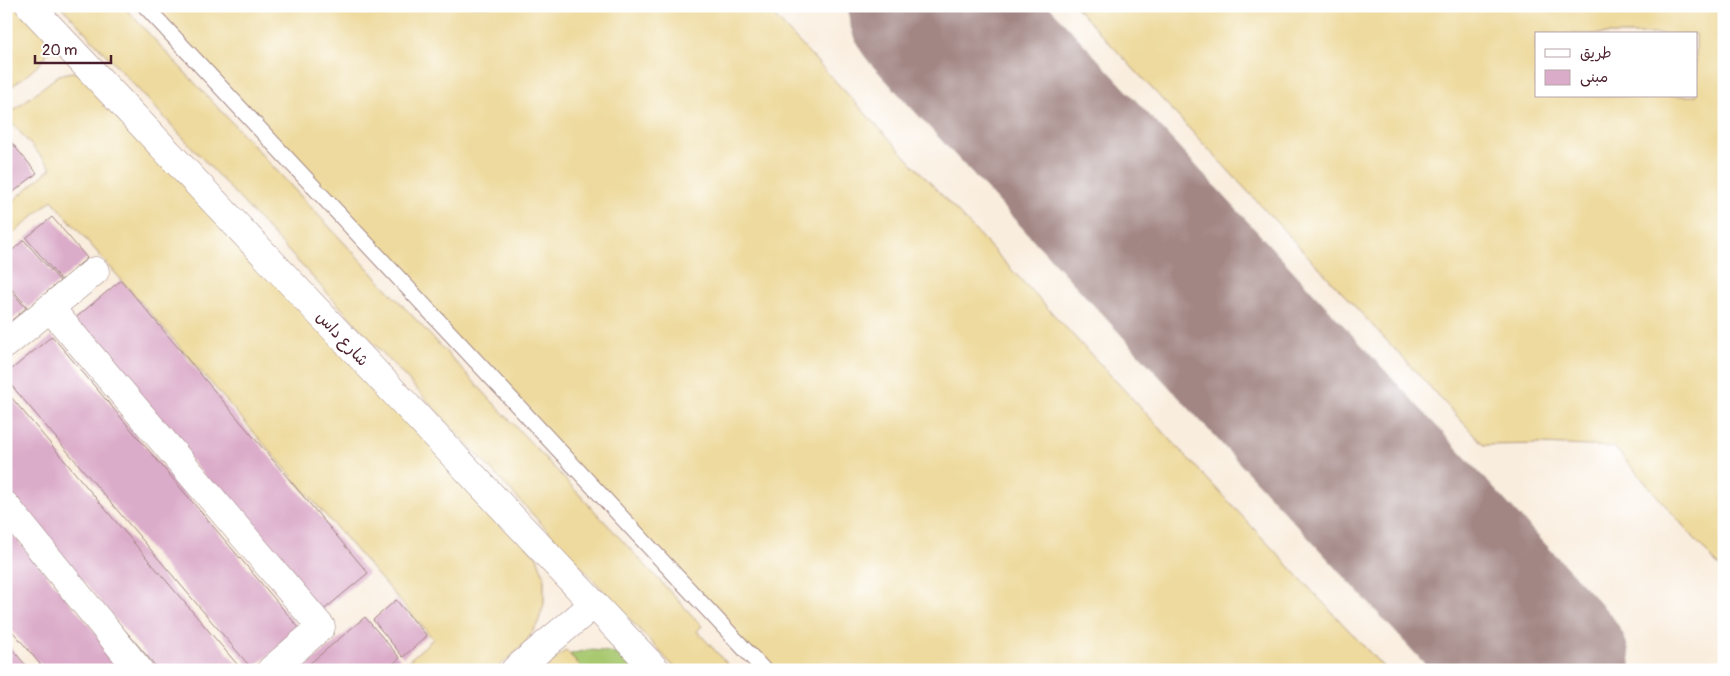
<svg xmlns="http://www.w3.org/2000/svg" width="1730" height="676" viewBox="0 0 1730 676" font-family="Pangolin,'Playpen Sans Arabic',sans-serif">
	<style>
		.green { fill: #a9c971; stroke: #7a744e }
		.sand { fill: #eeda9e; stroke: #9c7c64; fill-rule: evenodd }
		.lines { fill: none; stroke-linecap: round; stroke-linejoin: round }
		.runway { stroke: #a28684; stroke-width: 170 }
		.building { fill: #dbacc9 }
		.service-casing { stroke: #a28684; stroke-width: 17 }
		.minor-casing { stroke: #a28684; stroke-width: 29 }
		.service { stroke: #fff; stroke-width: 15 }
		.minor { stroke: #fff; stroke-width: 28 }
		.labels { text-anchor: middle; stroke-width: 5; stroke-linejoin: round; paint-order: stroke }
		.street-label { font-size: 16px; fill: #4a1f2b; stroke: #fff }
	</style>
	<rect width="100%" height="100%" fill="#fff"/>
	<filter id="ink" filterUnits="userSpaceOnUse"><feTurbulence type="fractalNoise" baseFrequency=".02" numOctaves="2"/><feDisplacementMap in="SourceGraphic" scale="10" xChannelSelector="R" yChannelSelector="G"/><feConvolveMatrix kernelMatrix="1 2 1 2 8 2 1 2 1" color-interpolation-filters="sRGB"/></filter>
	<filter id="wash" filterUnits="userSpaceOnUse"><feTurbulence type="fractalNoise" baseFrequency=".0096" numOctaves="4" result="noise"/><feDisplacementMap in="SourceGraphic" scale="20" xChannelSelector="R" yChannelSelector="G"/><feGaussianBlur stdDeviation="1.12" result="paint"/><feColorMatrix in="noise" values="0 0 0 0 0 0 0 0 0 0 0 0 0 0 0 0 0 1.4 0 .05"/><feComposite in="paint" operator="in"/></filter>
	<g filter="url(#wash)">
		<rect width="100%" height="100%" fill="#f9eddd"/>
		<path class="green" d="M587,650C613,651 620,653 639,670H583L570,654Z"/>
		<g class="sand">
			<path d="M6,6H22C28,15 45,32 48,41C55,58 22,78 11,87H6Z"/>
			<path d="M61,6H123L702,626L697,631L733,670H677Z"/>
			<path d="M146,6H765L1386,670H765Z"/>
			<path d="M1075,6H1724V572L1614,447L1540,444L1484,445ZM1536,34H1696V96H1536Z"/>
			<path d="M72,72L88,74L537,557L544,576V604L538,623L524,645L495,670H398L433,639L52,200L6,240V207L51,168L6,116L59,75Z"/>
			<path d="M566,650L583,670H543Z"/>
		</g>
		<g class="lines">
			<path class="runway" d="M933,6L1546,670"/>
		</g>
		<g id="blocks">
			<g class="building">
				<path d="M6,136L37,173L6,198Z"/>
				<path d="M52,217L87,258L61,280L26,238Z"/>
				<path d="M24,240L60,281L28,308L6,282V256Z"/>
				<path d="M121,280L368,573L320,613L73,320Z"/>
				<path d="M6,285L26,308L6,325Z"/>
				<path d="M52,336L300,629L252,669L6,379V374Z"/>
				<path d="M6,391L106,510L242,670H159L84,582L6,489Z"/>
				<path d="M6,527L127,670H45L20,640L6,624Z"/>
				<path d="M396,600L427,636L403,657L373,620Z"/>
				<path d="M365,617L400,658L386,670H302Z"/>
				<path d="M6,642L11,648L30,670H6Z"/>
			</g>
		</g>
	</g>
	<g filter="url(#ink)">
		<use href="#blocks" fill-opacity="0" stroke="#a28684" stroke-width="1"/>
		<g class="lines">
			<defs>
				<path id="service" d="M145,6L764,670"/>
				<g id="minor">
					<path d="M30,6L656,670"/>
					<path d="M50,308L321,627L271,670"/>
					<path d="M6,344L95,271"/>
					<path d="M6,506L139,670"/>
					<path d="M515,670L594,604"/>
				</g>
			</defs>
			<use href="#service" class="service-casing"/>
			<use href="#minor" class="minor-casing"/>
			<use href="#service" class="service"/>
			<use href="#minor" class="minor"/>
		</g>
	</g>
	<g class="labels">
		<g class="street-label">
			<text transform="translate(343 338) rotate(47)" y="6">شارع داس</text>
		</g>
	</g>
	<rect width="1730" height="676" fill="none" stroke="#fff" stroke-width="25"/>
	<rect x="1535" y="32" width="162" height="65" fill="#ffffff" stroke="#b7a5aa"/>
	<rect x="1545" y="49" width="25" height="8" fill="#ffffff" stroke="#b7a5aa"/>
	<text x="1580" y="58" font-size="15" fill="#4a1f2b">طريق</text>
	<rect x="1545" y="70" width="25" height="15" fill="#dbacc9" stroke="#b7a5aa"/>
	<text x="1580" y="82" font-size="15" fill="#4a1f2b">مبنى</text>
	<path d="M35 55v8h76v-8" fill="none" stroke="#4a1f2b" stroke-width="2.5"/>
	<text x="42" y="55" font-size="15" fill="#4a1f2b" stroke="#ffffff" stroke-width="4" paint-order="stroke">20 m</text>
</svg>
